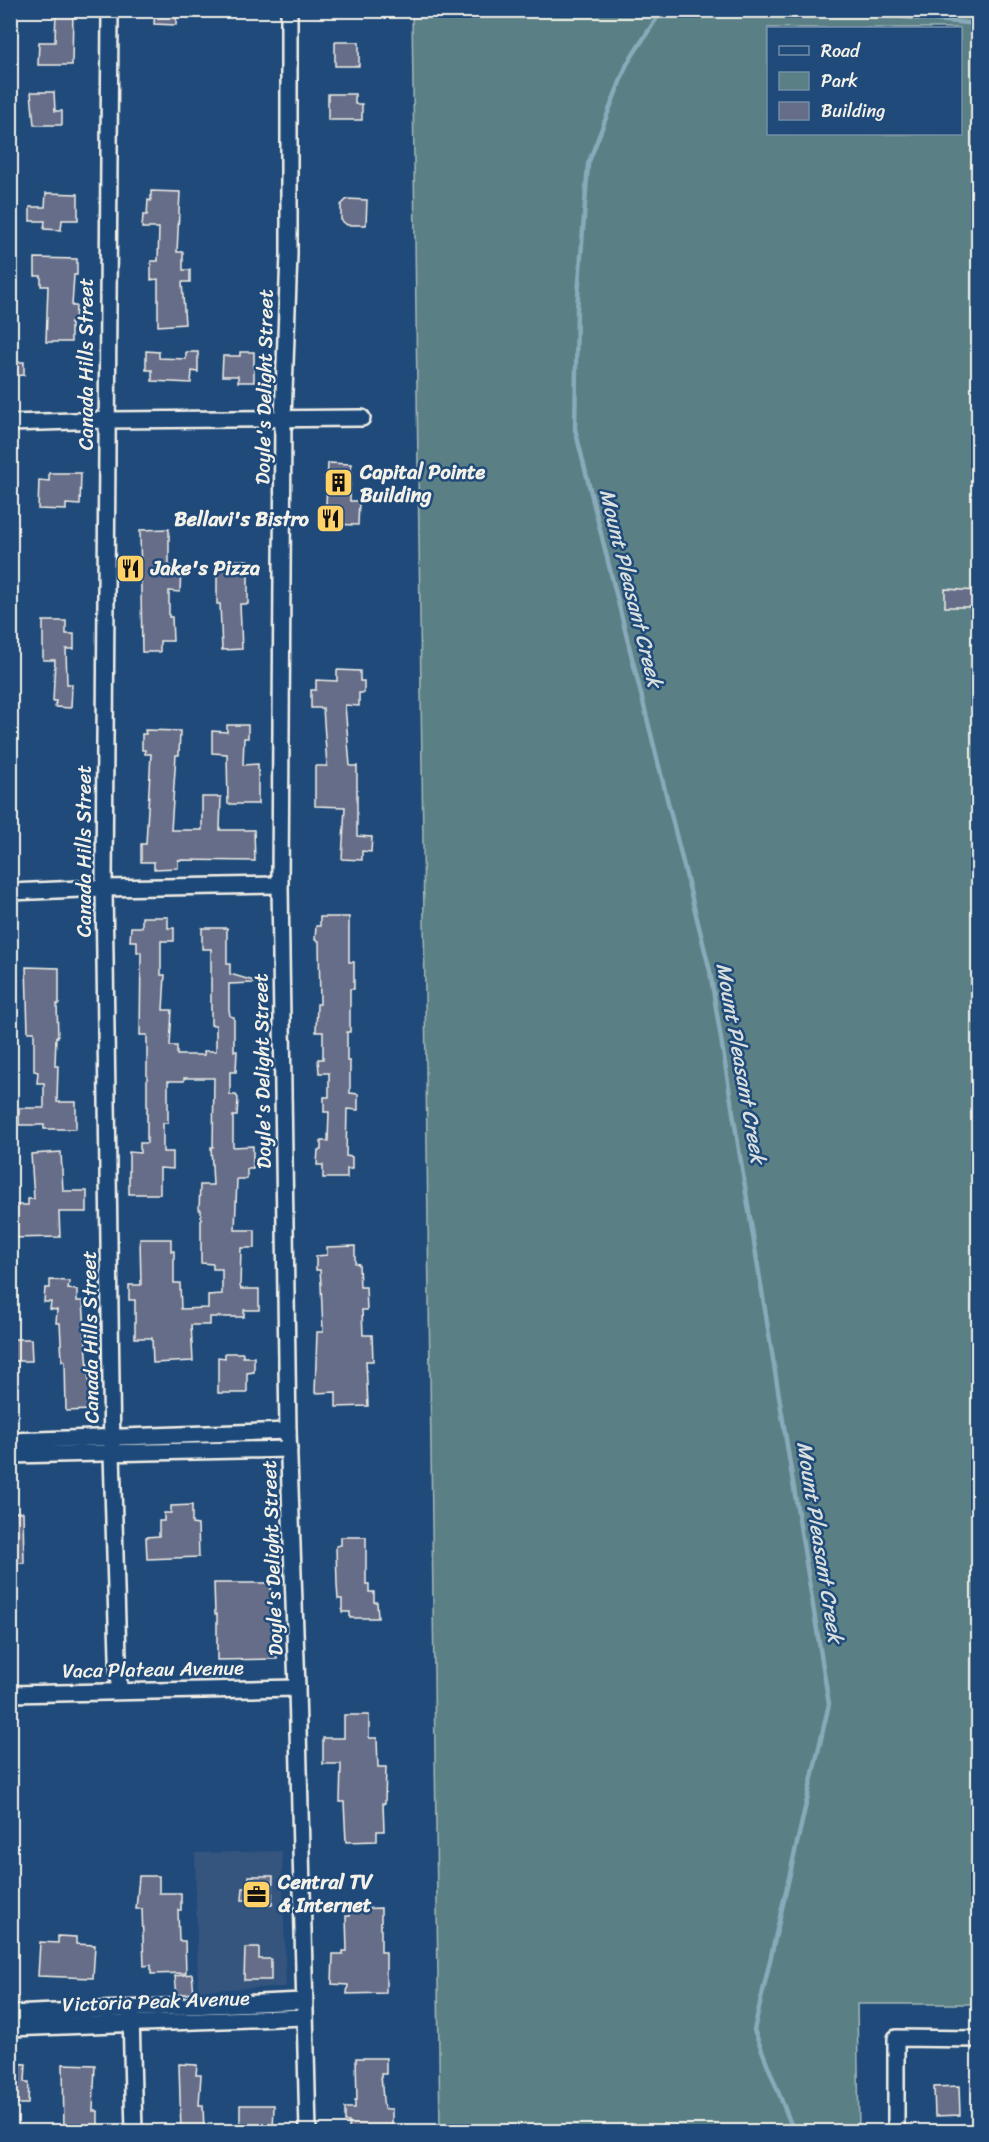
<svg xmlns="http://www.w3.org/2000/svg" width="989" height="2142" viewBox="0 0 989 2142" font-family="Sriracha,sans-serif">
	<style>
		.built { fill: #34547e }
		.green { fill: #5a8086; stroke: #a7b8b7; stroke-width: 1.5; fill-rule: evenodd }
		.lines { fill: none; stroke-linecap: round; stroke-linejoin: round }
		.stream { stroke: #89aaba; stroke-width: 4.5 }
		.building { fill: #666d89; stroke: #f4f1e8; stroke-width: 1.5 }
		.street-casing { stroke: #f4f1e8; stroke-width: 20 }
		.street { stroke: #1f4a7a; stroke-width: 15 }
		.labels { text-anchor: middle; stroke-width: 5; stroke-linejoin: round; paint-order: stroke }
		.street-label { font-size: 20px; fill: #f4f1e8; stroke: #1f4a7a }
		.poi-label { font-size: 20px; font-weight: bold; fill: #f4f1e8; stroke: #1f4a7a; text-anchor: start }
		.water-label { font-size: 21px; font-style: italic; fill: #d9dfdd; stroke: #1f4a7a }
	</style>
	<rect width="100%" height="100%" fill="#1f4a7a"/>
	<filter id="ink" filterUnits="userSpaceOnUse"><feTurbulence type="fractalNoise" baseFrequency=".0167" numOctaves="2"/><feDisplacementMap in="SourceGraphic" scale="12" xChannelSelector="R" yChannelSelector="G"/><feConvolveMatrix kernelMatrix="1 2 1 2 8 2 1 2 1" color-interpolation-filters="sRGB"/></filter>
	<g filter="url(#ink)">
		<path class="built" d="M282,1851L286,1987L198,1990L195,1853Z"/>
		<path class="green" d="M412,11H978V2004H857L859,2131H440ZM768,28H960V134H768Z"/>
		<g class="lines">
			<g class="stream">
				<path d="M662,10L627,64L588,164L577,309L575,429L710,971L829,1704L754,2030L794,2132"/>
				<path d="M857,10L862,13L978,24"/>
			</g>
		</g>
		<g class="building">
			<path d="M56,10H73L72,65H38L39,42H55Z"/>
			<path d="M155,10H177L176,25L154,24Z"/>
			<rect x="335" y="42" width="24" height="24"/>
			<path d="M31,92H54L55,111H62V125H34Z"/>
			<path d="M328,94H355V104H362V120H328Z"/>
			<path d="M151,191L180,192L177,252H183V270H190V282H182L185,324L158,326V279L151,280V261H158L159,228H142L143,215H147L148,200L151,201Z"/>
			<path d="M46,193L78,194V220H62L61,230L44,229L45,221H30V207H45Z"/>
			<path d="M347,199L367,200L366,225H347L341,220V205Z"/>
			<path d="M35,258L77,259V275H74L72,306H76L75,322H71V342H46L48,286H41V276H35Z"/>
			<path d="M146,351L159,352V358L186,359V352H198V372L192,371L191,383L152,381V370H146Z"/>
			<path d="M240,352H254V382H238V376H222L223,356H240Z"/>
			<path d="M11,362H24V375L12,376Z"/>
			<path d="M328,463L351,464L350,501H359L358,525L325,524Z"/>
			<path d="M49,473H81L80,505L66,504V510L38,509L39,480L49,481Z"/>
			<path d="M169,529V566H181L180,592L169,591V617H172L173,641H160V652H142L140,530Z"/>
			<path d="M217,560H248V604H240L242,649L222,650L220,604H217Z"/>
			<path d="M945,589L978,591V607H945Z"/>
			<path d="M43,621H66V634H74V649H66L67,684H72L71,708L55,707L56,701H53L55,660H43Z"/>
			<path d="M337,670L360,671V681H364V693H359V706L345,705L350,766H357V836L372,837L371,852L362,851V860L342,859L345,807L315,806V766H327L323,708H311V690H316V680L337,681Z"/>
			<path d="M227,725H248V738H244L243,765L258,764V804H228L227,754L212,753V731L227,732Z"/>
			<path d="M145,730L180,731L179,755H176L171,830H202V797H221L220,830H254L255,861L178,860V868L154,869V862H141V844H146L151,754H145V750H142V734H146Z"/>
			<path d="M142,917H168V928H174V941H161V975H165L163,1010H172L170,1046H177V1055H204V1051H216V1025H211V949H202V928H227V964H230V974L254,981V983L229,984V1009L230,1016L234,1017V1051H237L236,1072H230V1095H236L238,1098L237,1116H233V1147L253,1146V1169H247V1179H237L235,1230H255V1248H241L240,1286L241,1289H259V1310H244V1317H210V1325H191L193,1361L153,1363L152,1338H135V1300H129V1285H141L140,1239H171V1251H174V1283H180L181,1309L208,1308V1295L222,1294V1269H213V1264L201,1263V1210H199L200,1185H213L211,1147H213L214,1078H184V1081H168V1123H163V1152H173V1169L160,1168V1194H129V1152L140,1153V1143H147V1035H140L141,952H137V941H130L131,927H142Z"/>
			<path d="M320,917H349V962H354V989H350V1032H347V1061H350V1093L358,1094V1110L347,1109L346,1156L352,1157V1169H347V1178H323V1165H317L318,1150H321V1141H328L329,1112H324V1097H329V1073H319L318,1059H323V1032H316L317,1004H320L319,941L315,940L316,926H320Z"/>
			<path d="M26,967L59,968V1004H57L58,1037H56L55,1066H58L57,1102H76V1129H44V1125H19V1108H44V1083H37L38,1072L34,1071V1032H28Z"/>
			<path d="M61,1152L63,1191H87V1212H59L60,1237L10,1238V1205H28V1199H34L31,1154Z"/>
			<path d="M355,1246V1263L359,1264L360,1287H366L367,1310H362L363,1335H372L373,1361H366L368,1406L336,1407V1392L315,1393L317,1332H323L321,1284L320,1270H316V1256L327,1255V1247Z"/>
			<path d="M50,1280L69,1281L68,1289L77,1290V1301H83L91,1410L66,1411L65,1361H62L60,1323H56L57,1310L50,1309L51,1302H44L45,1288H50Z"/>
			<path d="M10,1339H31L32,1361H10Z"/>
			<path d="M225,1353H243V1357H254V1372L247,1373V1393H218V1357L225,1358Z"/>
			<path d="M192,1505V1524L198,1525L199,1557L147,1559L146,1537L159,1536V1521H164V1513H171V1506Z"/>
			<path d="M10,1512H23L24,1563L10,1564Z"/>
			<path d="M341,1537H366V1584H369V1592H374V1602H377L378,1618H350V1612H342V1599H338L337,1585L336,1546L341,1545Z"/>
			<path d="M214,1583H271L272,1637H277V1659L217,1660V1614H215Z"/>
			<path d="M344,1715H369V1738H377L378,1767H386L385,1803H383L384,1831H377V1841L346,1842L344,1802H340L341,1764H323V1738H344Z"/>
			<path d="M139,1876H159V1893H181V1910H178L179,1941H185L186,1973L151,1974V1965L144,1966L142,1909H136Z"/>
			<path d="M249,1876H273L272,1905H249V1900H242L243,1888H248Z"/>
			<path d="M381,1908V1952H386V1993L347,1994L348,1985L332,1984L333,1954H343V1951H347L346,1916H350V1909Z"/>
			<path d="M58,1936L76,1937V1944L95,1945L93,1978L38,1976L40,1942L58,1943Z"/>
			<path d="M245,1948H259V1959H271V1980H244Z"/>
			<path d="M192,1974L194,1993L177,1995L175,1976Z"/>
			<path d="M356,2058H386V2074H381L383,2100L384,2109H392V2126L374,2127V2132H349V2122H345V2108H355V2100H357Z"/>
			<path d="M10,2063L26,2064L25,2082H29L28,2104H10Z"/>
			<path d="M63,2064L95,2065L93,2111H98V2132H64Z"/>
			<path d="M179,2064L197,2065L196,2075H201L199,2105H203L204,2132H181Z"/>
			<path d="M959,2086L960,2115L935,2116L934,2087Z"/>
			<path d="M240,2105H274L273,2132H240Z"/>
		</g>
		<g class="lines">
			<defs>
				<g id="street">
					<path d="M110,10L104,888L112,1453L119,1690"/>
					<path d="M289,10V254L283,419L280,885L288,1431L297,1688L308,2132"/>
					<path d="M10,423L106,420L362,418"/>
					<path d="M10,892L104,888L280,885"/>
					<path d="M10,1441L288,1431"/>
					<path d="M10,1455L289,1449"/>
					<path d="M10,1694L297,1688"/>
					<path d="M10,2014L303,2001"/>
					<path d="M131,2014L134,2132"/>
					<path d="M10,2028L304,2017"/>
					<path d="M896,2132V2038L978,2039"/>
				</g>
			</defs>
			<use href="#street" class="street-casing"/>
			<use href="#street" class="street"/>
		</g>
	</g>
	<defs>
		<symbol id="building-square" viewBox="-11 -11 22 22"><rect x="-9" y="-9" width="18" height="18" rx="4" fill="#ffd166" stroke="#1f4a7a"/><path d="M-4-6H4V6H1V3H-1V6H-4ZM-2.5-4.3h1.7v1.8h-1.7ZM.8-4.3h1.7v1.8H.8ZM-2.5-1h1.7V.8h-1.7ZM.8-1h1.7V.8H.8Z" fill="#111"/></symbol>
		<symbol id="restaurant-square" viewBox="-11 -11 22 22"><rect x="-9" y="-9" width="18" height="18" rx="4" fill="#ffd166" stroke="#1f4a7a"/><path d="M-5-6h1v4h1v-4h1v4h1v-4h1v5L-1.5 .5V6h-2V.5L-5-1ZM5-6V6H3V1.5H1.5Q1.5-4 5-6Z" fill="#111"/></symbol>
		<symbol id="office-square" viewBox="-11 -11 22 22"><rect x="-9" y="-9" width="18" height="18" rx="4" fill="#ffd166" stroke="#1f4a7a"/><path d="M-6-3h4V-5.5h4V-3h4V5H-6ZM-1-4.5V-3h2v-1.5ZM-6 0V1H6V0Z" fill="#111"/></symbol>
	</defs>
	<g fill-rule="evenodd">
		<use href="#building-square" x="322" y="466" width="33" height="33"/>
		<use href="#restaurant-square" x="314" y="502" width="33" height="33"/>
		<use href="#restaurant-square" x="114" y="552" width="33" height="33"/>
		<use href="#office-square" x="240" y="1878" width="33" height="33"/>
	</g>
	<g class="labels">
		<g class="street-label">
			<text transform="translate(86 364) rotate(-90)" y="7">Canada Hills Street</text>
			<text transform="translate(264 387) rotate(-89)" y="7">Doyle's Delight Street</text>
			<text transform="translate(84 851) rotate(-90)" y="7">Canada Hills Street</text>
			<text transform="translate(262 1071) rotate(-91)" y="7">Doyle's Delight Street</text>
			<text transform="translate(90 1337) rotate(-91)" y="7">Canada Hills Street</text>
			<text transform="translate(272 1558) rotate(-92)" y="7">Doyle's Delight Street</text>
			<text transform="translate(153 1669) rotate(-1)" y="7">Vaca Plateau Avenue</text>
			<text transform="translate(156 2001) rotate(-2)" y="7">Victoria Peak Avenue</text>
		</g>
		<g class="poi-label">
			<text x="360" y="479">Capital Pointe<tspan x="360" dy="23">Building</tspan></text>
			<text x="309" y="526" text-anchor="end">Bellavi's Bistro</text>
			<text x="151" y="575">Jake's Pizza</text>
			<text x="278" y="1889">Central TV<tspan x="278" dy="23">&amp; Internet</tspan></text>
		</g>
		<g class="water-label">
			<text transform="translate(631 588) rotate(76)" y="7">Mount Pleasant Creek</text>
			<text transform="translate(741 1063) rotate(80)" y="7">Mount Pleasant Creek</text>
			<text transform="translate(820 1542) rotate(81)" y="7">Mount Pleasant Creek</text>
		</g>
	</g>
	<rect width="989" height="2142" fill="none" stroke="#1f4a7a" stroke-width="36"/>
	<rect x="18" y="18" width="953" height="2106" fill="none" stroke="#f4f1e8" stroke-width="2" filter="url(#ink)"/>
	<rect x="767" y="27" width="195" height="108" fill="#1f4a7a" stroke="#748da6" stroke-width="1.5"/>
	<rect x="779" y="46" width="30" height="9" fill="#1f4a7a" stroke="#748da6" stroke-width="1.5"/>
	<text x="821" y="57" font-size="18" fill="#f4f1e8">Road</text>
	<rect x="779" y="72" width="30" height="18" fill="#5a8086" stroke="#748da6" stroke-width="1.5"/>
	<text x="821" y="87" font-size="18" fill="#f4f1e8">Park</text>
	<rect x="779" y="102" width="30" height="18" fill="#666d89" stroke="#748da6" stroke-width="1.5"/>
	<text x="821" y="117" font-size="18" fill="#f4f1e8">Building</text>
</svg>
